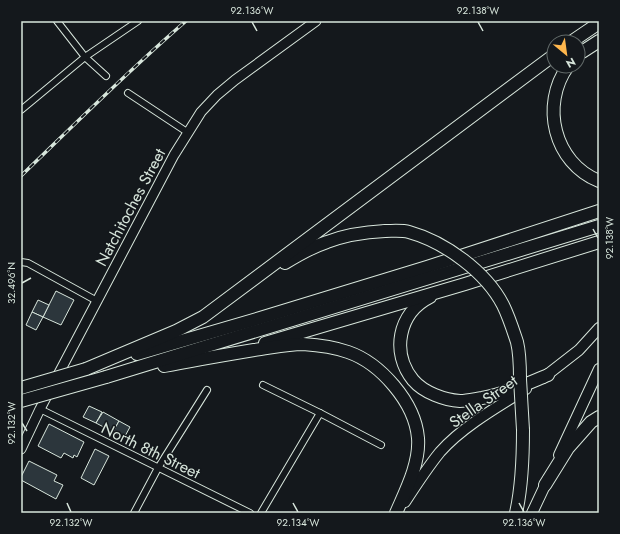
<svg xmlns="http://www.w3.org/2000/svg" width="620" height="534" viewBox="0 0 620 534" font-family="Jost,sans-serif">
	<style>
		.building { fill: #2c363c; stroke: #d8e6dc }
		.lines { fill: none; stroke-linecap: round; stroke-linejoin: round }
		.street-casing { stroke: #d8e6dc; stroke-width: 8 }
		.secondary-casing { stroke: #d8e6dc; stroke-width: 11 }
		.primary-casing { stroke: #d8e6dc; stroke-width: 12 }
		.highway-casing { stroke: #d8e6dc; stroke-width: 14 }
		.street { stroke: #14181c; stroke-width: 6 }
		.secondary { stroke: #14181c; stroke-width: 9 }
		.primary { stroke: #14181c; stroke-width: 10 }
		.highway { stroke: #14181c; stroke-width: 12 }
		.rail-casing { stroke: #d8e6dc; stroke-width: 3.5 }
		.rail { stroke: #14181c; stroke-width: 2; stroke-dasharray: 6; stroke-linecap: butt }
		.highway-bridge-casing { stroke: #d8e6dc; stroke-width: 14; stroke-linecap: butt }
		.highway-bridge { stroke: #14181c; stroke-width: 12 }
		.ticks { fill: none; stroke: #d8e6dc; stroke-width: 1.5 }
		.labels { text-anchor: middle; stroke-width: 3; stroke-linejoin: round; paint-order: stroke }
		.street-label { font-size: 16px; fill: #d8e6dc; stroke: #14181c }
		.neatline { fill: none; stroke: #d8e6dc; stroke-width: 1.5 }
		.ticks-label { font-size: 10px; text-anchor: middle; fill: #d8e6dc }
	</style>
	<rect width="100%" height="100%" fill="#14181c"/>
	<g class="building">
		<path d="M56,291L74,300L61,325L43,317Z"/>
		<path d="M38,300L49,305L43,317L32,312Z"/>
		<path d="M32,312L43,317L36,330L26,325Z"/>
		<path d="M89,406L102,412L96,423L83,417Z"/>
		<path d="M103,412L119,421L113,432L96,423Z"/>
		<path d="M119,421L130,427L124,438L113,432Z"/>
		<path d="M49,424L84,442L77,457L74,455L73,458L64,453L61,458L38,446Z"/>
		<path d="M95,449L109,456L94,485L81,478Z"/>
		<path d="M29,461L57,475L54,481L63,485L56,499L21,480V477Z"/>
	</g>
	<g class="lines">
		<defs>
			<g id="street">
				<path d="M57,21L85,57L106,76"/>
				<path d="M128,93L187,132"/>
				<path d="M21,110L85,57L138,21"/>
				<path d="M21,262L28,263L97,301"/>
				<path d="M263,385L320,413L381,445"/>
				<path d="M40,409L250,513"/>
				<path d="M134,513L158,468L207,390"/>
				<path d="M261,513L320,413"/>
			</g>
			<path id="secondary" d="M21,449L40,409L174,155L201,112L217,95L235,80L316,21"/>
			<g id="primary">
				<path d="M543,378L579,350L599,328"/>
				<path d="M559,455L599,369"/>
				<path d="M405,502C416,485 427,468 440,452C462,427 497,407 526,389"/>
				<path d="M532,513L548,479"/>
			</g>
			<g id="highway">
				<path d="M571,42L599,23"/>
				<path d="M578,55L582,52L599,41"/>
				<path d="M568,66C540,105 554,163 599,181"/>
				<path d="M285,263C298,255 312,247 327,242C345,235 366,232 385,231"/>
				<path d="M430,297C398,313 391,353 413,380C424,393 445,400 460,401C467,401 475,399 482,398C505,394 526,384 548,375"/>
				<path d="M265,343L465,284L599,242"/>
				<path d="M137,354L260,318L427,267L599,211"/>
				<path d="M164,366C194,360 224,355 254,350C270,348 287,344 303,344C318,345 334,347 348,352C380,363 415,402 418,438C420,463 406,490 396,513"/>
				<path d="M86,369L176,331L203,317L554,55"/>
				<path d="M106,377L599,226"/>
				<path d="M545,485L568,448L591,422L599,417"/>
				<path d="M516,513C522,486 523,458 523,430"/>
			</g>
		</defs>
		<use href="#street" class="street-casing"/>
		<use href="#secondary" class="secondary-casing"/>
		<use href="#primary" class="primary-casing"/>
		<use href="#highway" class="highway-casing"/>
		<use href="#street" class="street"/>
		<use href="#secondary" class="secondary"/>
		<use href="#primary" class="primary"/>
		<use href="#highway" class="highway"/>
		<defs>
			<path id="rail" d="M21,176C75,124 129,70 186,21"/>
		</defs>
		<use href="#rail" class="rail-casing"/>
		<use href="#rail" class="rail"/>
		<defs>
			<g id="highway-bridge">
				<path d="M385,231C393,231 402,230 409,232C445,242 486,272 503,305C509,317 513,330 517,342C520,354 520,367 520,379C521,396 522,413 523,430"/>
				<path d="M21,388L86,369"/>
				<path d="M21,401L106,377"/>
			</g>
		</defs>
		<use href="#highway-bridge" class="highway-bridge-casing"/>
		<use href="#highway-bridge" class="highway-bridge"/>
	</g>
	<path class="ticks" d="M252,22L257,31M478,22L483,31M593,229L598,238M22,283L31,278M22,423L27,431M67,503L71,512M293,503L298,512M519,503L524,512"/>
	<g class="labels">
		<g class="street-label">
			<text transform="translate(130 207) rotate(-62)" y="6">Natchitoches Street</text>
			<text transform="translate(483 401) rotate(-35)" y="6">Stella Street</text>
			<text transform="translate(151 450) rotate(26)" y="6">North 8th Street</text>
		</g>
	</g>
	<rect width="620" height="534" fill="none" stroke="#14181c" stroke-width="44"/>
	<g transform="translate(566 54) rotate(151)"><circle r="19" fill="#14181c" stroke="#626a69"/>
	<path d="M0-3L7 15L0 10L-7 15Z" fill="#ffb74d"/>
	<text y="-6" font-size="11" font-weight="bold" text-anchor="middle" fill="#d8e6dc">N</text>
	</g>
	<rect x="22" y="22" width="576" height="490" class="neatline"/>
	<g class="ticks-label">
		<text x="252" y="14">92.136°W</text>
		<text x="478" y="14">92.138°W</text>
		<text transform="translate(609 238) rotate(-90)" y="4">92.138°W</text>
		<text transform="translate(11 283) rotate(-90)" y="4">32.496°N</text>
		<text transform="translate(11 423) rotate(-90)" y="4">92.132°W</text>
		<text x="71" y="526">92.132°W</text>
		<text x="298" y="526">92.134°W</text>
		<text x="524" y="526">92.136°W</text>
	</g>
</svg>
